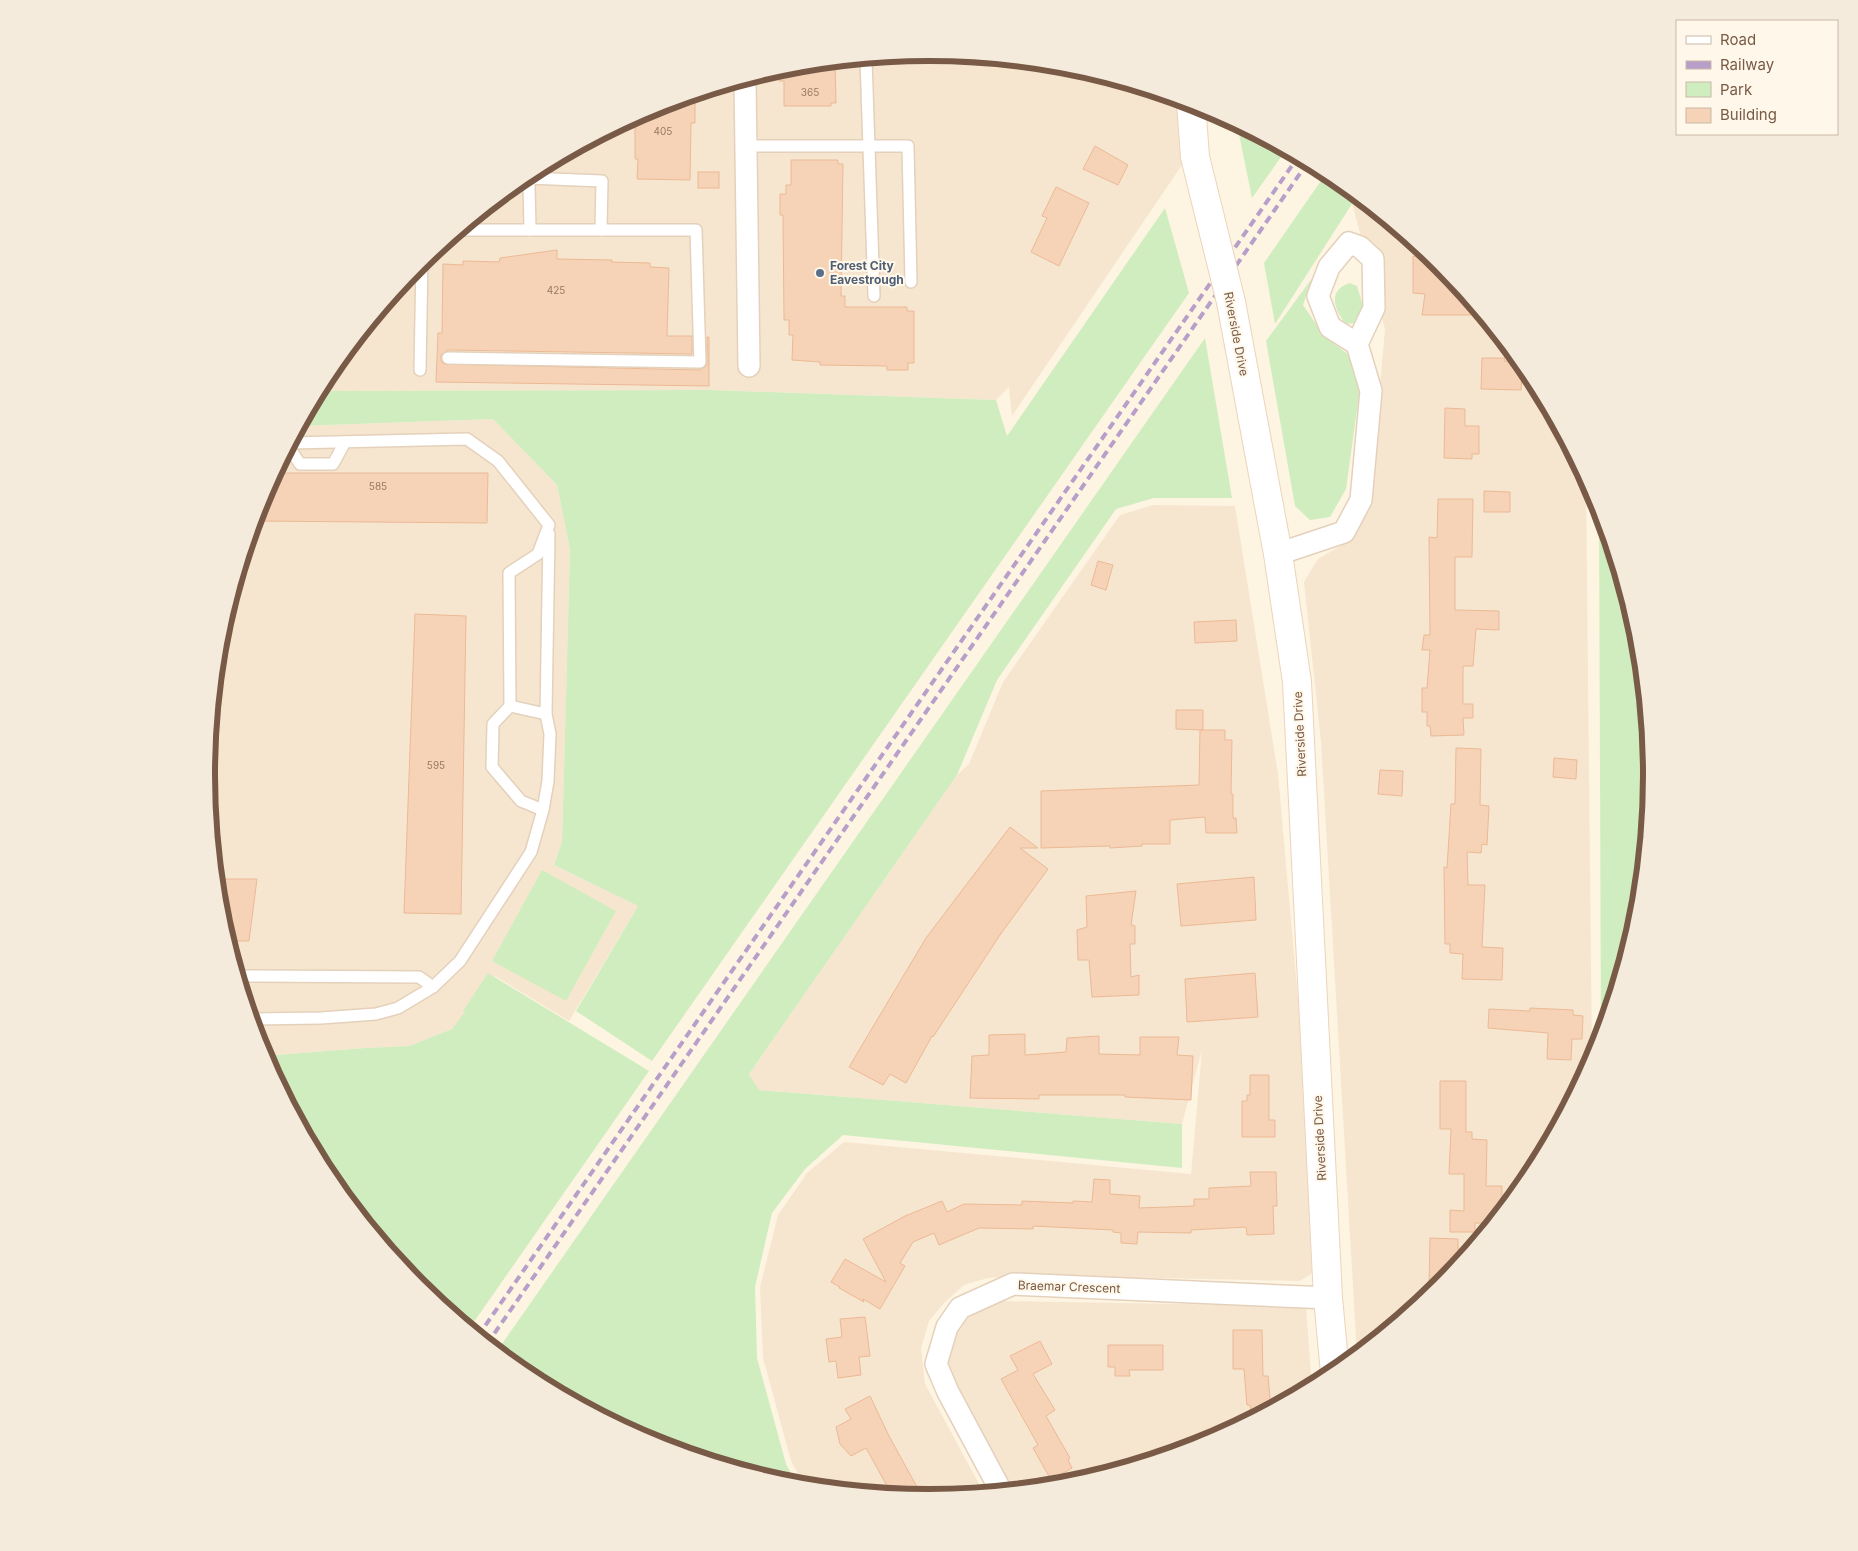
<svg xmlns="http://www.w3.org/2000/svg" width="1858" height="1551" viewBox="0 0 1858 1551" font-family="Inter,sans-serif">
	<style>
		.residential { fill: #f7e6cf }
		.green { fill: #d0edbf }
		.building { fill: #f6d3b6; stroke: #ebb995 }
		.lines { fill: none; stroke-linecap: round; stroke-linejoin: round }
		.lane-casing { stroke: #e4d1bc; stroke-width: 14 }
		.street-casing { stroke: #e4d1bc; stroke-width: 24 }
		.secondary-casing { stroke: #ebd4bc; stroke-width: 30 }
		.lane { stroke: #fff; stroke-width: 11 }
		.street { stroke: #fff; stroke-width: 21 }
		.secondary { stroke: #fff; stroke-width: 28 }
		.rail { stroke: #b79fc9; stroke-width: 4; stroke-dasharray: 8 5; stroke-linecap: butt }
		.secondary-bridge-casing { stroke: #ebd4bc; stroke-width: 30; stroke-linecap: butt }
		.secondary-bridge { stroke: #fff; stroke-width: 28 }
		.service-dot { fill: #5c6f8a; stroke: #fff8ea; stroke-width: 2 }
		.labels { text-anchor: middle; stroke-width: 4; stroke-linejoin: round; paint-order: stroke }
		.number-label { font-size: 10px; fill: #987862 }
		.service-label { font-size: 12px; font-weight: bold; fill: #4e5e75; stroke: #fff8ea; text-anchor: start }
		.street-label { font-size: 12px; fill: #785a46; stroke: #fff8ea }
		.rim { fill: none; stroke: #785a46; stroke-width: 6 }
	</style>
	<rect width="100%" height="100%" fill="#fef4e2"/>
	<g class="residential">
		<path d="M929,53L1070,66L1180,100L1186,159L1012,416L1009,387L996,400L710,390L319,391L328,374L418,264L528,174L653,107L788,66Z"/>
		<path d="M1357,196L1440,264L1530,374L1586,478L1592,1061L1530,1177L1440,1287L1357,1355L1321,742L1304,582L1318,559L1349,541L1362,516L1372,478L1385,329L1352,203Z"/>
		<path d="M493,419L557,485L570,550L562,842L554,865L638,906L569,1021L495,976L452,1029L409,1046L365,1048L263,1056L220,916L206,775L220,634L261,499L300,426Z"/>
		<path d="M1153,505L1235,506L1278,774L1302,1044L1315,1271L1300,1281L1025,1275L988,1278L964,1285L944,1303L929,1321L921,1349L925,1384L984,1493L929,1498L805,1486L791,1461L763,1358L760,1287L778,1215L807,1173L844,1142L1191,1174L1202,1050L1182,1124L758,1090L749,1074L957,775L969,764L1003,682L1120,515Z"/>
		<path d="M993,1301L1306,1306L1312,1387L1205,1444L1070,1485L1013,1490L954,1384L947,1360L953,1335L968,1314Z"/>
	</g>
	<g class="green">
		<path d="M1237,125L1286,150L1252,198L1238,129Z"/>
		<path d="M1327,172L1357,196L1275,324L1264,263Z"/>
		<path d="M1165,208L1189,293L652,1061L576,1011L638,906L554,865L562,842L570,550L557,485L493,419L300,426L319,391L710,390L996,400L1007,436Z"/>
		<path d="M1313,277L1303,305L1324,336L1353,358L1360,388L1346,489L1330,517L1310,520L1295,506L1266,341Z"/>
		<path d="M1350,283L1357,286L1363,306L1357,323L1346,324C1334,310 1327,290 1350,283Z"/>
		<path d="M1205,338L1232,498H1154L1116,509L997,680L957,775L749,1074L759,1090L1182,1124V1168L843,1135L805,1169L772,1213L755,1287L757,1358L786,1464L798,1486L788,1485L652,1443L527,1376L497,1351Z"/>
		<path d="M1599,504L1638,635L1652,776L1638,917L1601,1037Z"/>
		<path d="M542,870L616,911L566,1001L492,961Z"/>
		<path d="M488,973L649,1071L469,1329L418,1287L328,1177L263,1056L365,1048L409,1046L452,1029L465,1012L463,1011Z"/>
	</g>
	<g class="building">
		<path d="M835,62L836,103H831V106H784V81H779V69L788,66Z"/>
		<path d="M695,94V123H691L690,180L637,179L638,159H635V117L653,107Z"/>
		<path d="M1095,146L1128,165L1118,185L1083,169Z"/>
		<path d="M791,160H838V164H843L841,296H845V307H907V311H914V363H908V370H887V366L820,365V362L792,360L793,335H789V320H784L783,215H780V194H786V185H791Z"/>
		<rect x="698" y="172" width="21" height="16"/>
		<path d="M1056,187L1089,203L1059,266L1031,252L1047,218L1042,216Z"/>
		<path d="M1419,247L1440,264L1472,302L1471,315H1422L1425,294L1413,293V256L1418,257Z"/>
		<path d="M557,250V259L612,260V262L650,263V267L669,268L667,336H692V354L448,350L441,355V361L444,364L700,370L707,365V337H709V386L436,382L438,333H442L443,264L463,265V261L499,262L500,258Z"/>
		<path d="M1482,358H1505L1504,361L1520,362L1523,365L1521,390L1481,389Z"/>
		<path d="M1445,408L1465,409V426H1479V454H1472V459L1444,458Z"/>
		<path d="M275,473H488L487,523L254,521L261,499Z"/>
		<path d="M1484,491L1510,492V512H1484Z"/>
		<path d="M1438,499H1473L1472,557H1455V610L1499,611V630L1476,629L1473,666H1463V704H1473V718H1463L1464,735L1431,736L1430,726H1427V712H1422V688H1427L1430,650H1422L1424,635H1430L1429,537L1437,538Z"/>
		<path d="M1098,561L1113,565L1106,590L1091,585Z"/>
		<path d="M415,614L466,616L461,914L404,913Z"/>
		<path d="M1236,620L1237,641L1195,643L1194,622Z"/>
		<path d="M1176,710H1203V730L1176,729Z"/>
		<path d="M1200,730H1225V740H1232L1231,794H1233V818H1236L1237,833H1206L1205,817L1170,820V844H1142V846L1110,848V846L1041,848V791L1199,785Z"/>
		<path d="M1456,748L1481,749L1480,805L1489,806L1487,845L1482,844L1481,853L1467,852L1468,885H1485L1482,947L1503,948L1502,980L1462,979L1463,954L1450,953V944H1445L1444,867L1447,868L1451,804H1455Z"/>
		<path d="M1554,758L1577,760L1576,779L1553,777Z"/>
		<path d="M1380,770L1403,771L1402,796L1378,794Z"/>
		<path d="M1010,827L1038,848H1020L1048,869L1000,935L933,1037L932,1036L906,1083L890,1074L883,1085L849,1067L926,938Z"/>
		<path d="M1254,877L1256,920L1181,926L1177,884Z"/>
		<path d="M216,879H257L249,941H227L220,916Z"/>
		<path d="M1136,891L1131,925L1135,926V944H1130L1131,977L1139,975V995L1092,997L1089,960H1078L1077,930L1087,927L1086,896Z"/>
		<path d="M1255,973L1258,1017L1187,1022L1185,979Z"/>
		<path d="M1530,1008L1573,1010V1015L1583,1016L1582,1039H1572L1571,1060L1547,1059L1548,1033L1488,1028L1489,1009L1530,1011Z"/>
		<path d="M1025,1034V1055L1066,1052L1067,1038L1099,1036V1054L1140,1055V1037H1179L1177,1055L1193,1056L1191,1100L1125,1097V1095H1039V1099L970,1098L972,1056L989,1055V1035Z"/>
		<path d="M1250,1075H1269V1120H1275V1137H1242V1101H1247V1095H1250Z"/>
		<path d="M1440,1081H1466V1132H1472V1139L1487,1140L1486,1186H1502V1212L1493,1223H1475V1232H1450V1210L1464,1211V1174H1449L1451,1129H1440Z"/>
		<path d="M1250,1172H1276L1277,1206H1273L1274,1234L1247,1235L1246,1227L1191,1230V1233L1138,1232L1137,1244L1121,1243V1233L1113,1232V1230L1033,1226V1229L979,1228L939,1245L934,1233L913,1242L900,1263L905,1266L880,1309L863,1299L864,1302L839,1288L840,1287L831,1282L845,1259L886,1282L863,1239L905,1216L942,1201L947,1212L964,1204L1022,1205V1201L1073,1203V1201L1092,1202L1094,1179L1110,1180V1194L1140,1196L1139,1208L1194,1206V1199H1209V1188L1251,1186Z"/>
		<path d="M1430,1238L1458,1239V1265L1440,1287H1429Z"/>
		<path d="M865,1317L870,1356L859,1357L861,1375L838,1378L836,1361L829,1362L826,1339L842,1337L840,1319Z"/>
		<path d="M1233,1330H1262L1263,1376H1268L1271,1409L1252,1419L1250,1405H1247L1244,1369H1233Z"/>
		<path d="M1040,1341L1052,1364L1033,1374L1055,1410L1046,1416L1070,1458L1068,1460L1072,1468L1051,1480L1033,1448L1038,1445L1001,1379L1018,1370L1010,1356Z"/>
		<path d="M1108,1345H1163V1370H1129L1130,1376H1115V1367H1108Z"/>
		<path d="M870,1396L889,1436L923,1498L893,1495L891,1493L866,1448L851,1456L840,1444L836,1427L851,1419L845,1409Z"/>
	</g>
	<g class="lines">
		<defs>
			<g id="lane">
				<path d="M866,59L874,296"/>
				<path d="M746,146H908L911,282"/>
				<path d="M527,175L529,184L530,230"/>
				<path d="M528,178L602,181L601,230"/>
				<path d="M448,358L700,362L696,230H459"/>
				<path d="M420,370L422,260"/>
				<path d="M291,443L467,439L498,461L549,525L538,554L509,573L510,706"/>
				<path d="M289,447L300,464H333L345,442"/>
				<path d="M546,714L549,534"/>
				<path d="M238,976L419,977L433,987"/>
				<path d="M251,1019L321,1018L376,1014L398,1008L433,987L460,961L531,852L543,810L548,781L550,734L546,714L510,706L493,724L492,767L521,801L543,810"/>
			</g>
			<g id="street">
				<path d="M745,80L749,366"/>
				<path d="M1278,554L1344,532L1361,500L1371,391L1357,344L1374,308L1373,259L1360,247L1349,243L1329,267L1318,296L1330,327L1357,344"/>
				<path d="M1001,1491L948,1392L936,1364L947,1327L960,1308L1013,1284L1328,1298"/>
			</g>
			<g id="secondary">
				<path d="M1191,103L1195,157"/>
				<path d="M1231,302L1278,554L1297,682L1328,1298L1335,1373"/>
			</g>
		</defs>
		<use href="#lane" class="lane-casing"/>
		<use href="#street" class="street-casing"/>
		<use href="#secondary" class="secondary-casing"/>
		<use href="#lane" class="lane"/>
		<use href="#street" class="street"/>
		<use href="#secondary" class="secondary"/>
		<g class="rail">
			<path d="M478,1336L1298,157"/>
			<path d="M487,1344L1308,162"/>
		</g>
		<defs>
			<path id="secondary-bridge" d="M1195,157L1231,302"/>
		</defs>
		<use href="#secondary-bridge" class="secondary-bridge-casing"/>
		<use href="#secondary-bridge" class="secondary-bridge"/>
	</g>
	<circle class="service-dot" cx="820" cy="273" r="5"/>
	<g class="labels">
		<g class="number-label">
			<text x="810" y="96">365</text>
			<text x="663" y="135">405</text>
			<text x="556" y="294">425</text>
			<text x="378" y="490">585</text>
			<text x="436" y="769">595</text>
		</g>
		<g class="service-label">
			<text x="830" y="270">Forest City<tspan x="830" dy="14">Eavestrough</tspan></text>
		</g>
		<g class="street-label">
			<text transform="translate(1236 334) rotate(79)" y="4">Riverside Drive</text>
			<text transform="translate(1300 734) rotate(-93)" y="4">Riverside Drive</text>
			<text transform="translate(1320 1138) rotate(-93)" y="4">Riverside Drive</text>
			<text transform="translate(1069 1287) rotate(2)" y="4">Braemar Crescent</text>
		</g>
	</g>
	<path d="M0 0H1858V1551H0ZM215 775a714 714 0 1 1 1428 0a714 714 0 1 1-1428 0Z" fill="#f4ebdd" fill-rule="evenodd"/>
	<path class="rim" d="M215 775a714 714 0 1 1 1428 0a714 714 0 1 1-1428 0Z"/>
	<rect x="1676" y="20" width="162" height="115" fill="#fff8ea" stroke="#c9b9a8"/>
	<rect x="1686" y="36" width="25" height="8" fill="#ffffff" stroke="#c9b9a8"/>
	<text x="1720" y="45" font-size="15" fill="#785a46">Road</text>
	<rect x="1686" y="61" width="25" height="8" fill="#b79fc9" stroke="#c9b9a8"/>
	<text x="1720" y="70" font-size="15" fill="#785a46">Railway</text>
	<rect x="1686" y="82" width="25" height="15" fill="#d0edbf" stroke="#c9b9a8"/>
	<text x="1720" y="95" font-size="15" fill="#785a46">Park</text>
	<rect x="1686" y="108" width="25" height="15" fill="#f6d3b6" stroke="#c9b9a8"/>
	<text x="1720" y="120" font-size="15" fill="#785a46">Building</text>
</svg>
